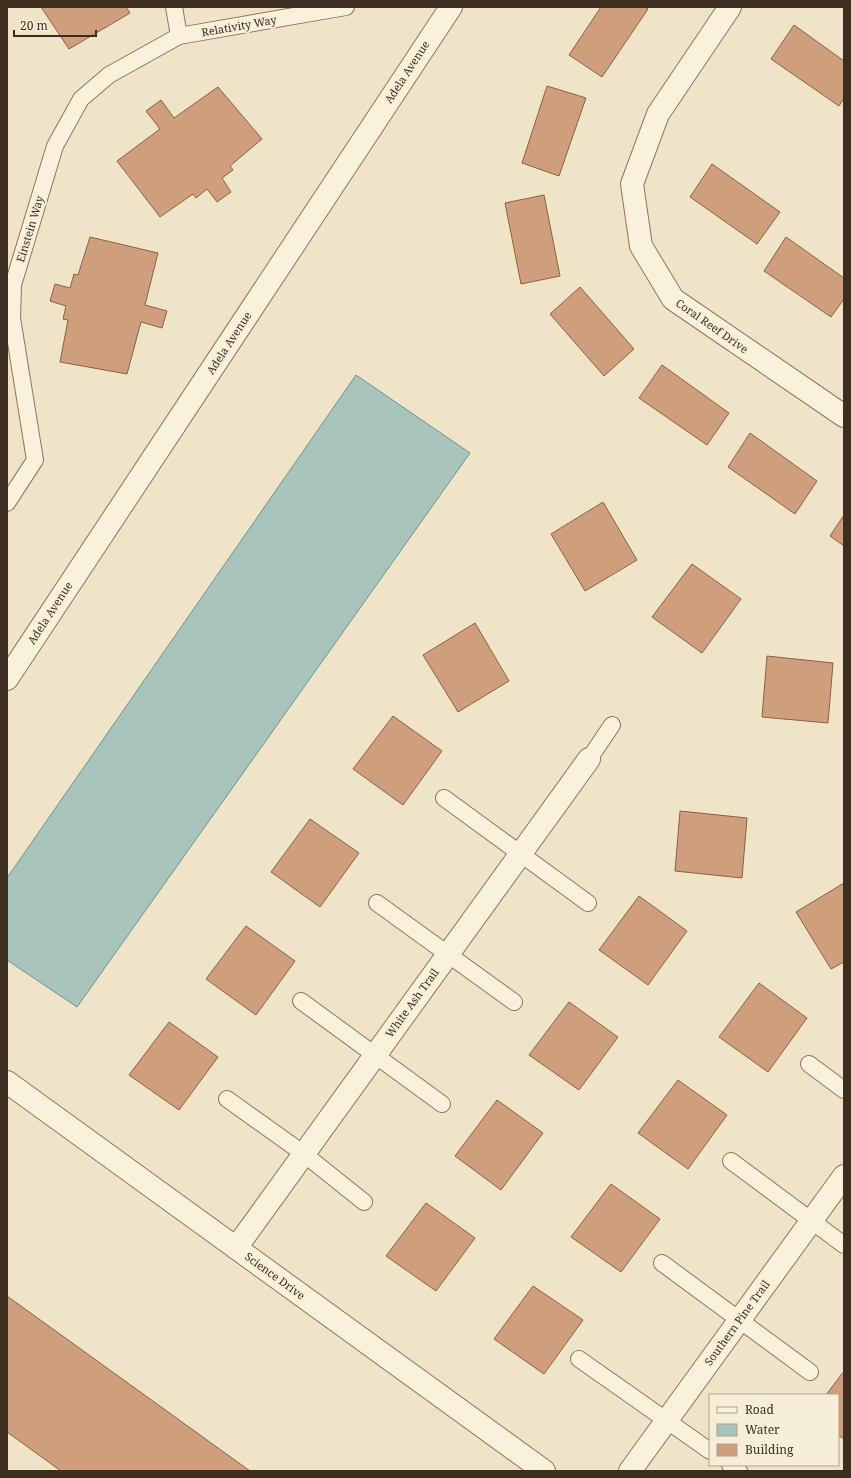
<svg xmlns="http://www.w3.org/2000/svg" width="851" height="1478" viewBox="0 0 851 1478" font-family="'Noto Serif',serif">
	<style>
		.water { fill: #a9c4bc; stroke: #6f938a }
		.building { fill: #cf9f7d; stroke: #8d5f41 }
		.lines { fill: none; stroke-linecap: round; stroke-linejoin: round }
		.lane-casing { stroke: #8d765c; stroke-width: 18 }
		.street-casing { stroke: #8d765c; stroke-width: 24 }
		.lane { stroke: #faf1dc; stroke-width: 16 }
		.street { stroke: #faf1dc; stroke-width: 22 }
		.labels { text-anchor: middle; stroke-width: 4; stroke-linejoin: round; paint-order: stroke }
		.street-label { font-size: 11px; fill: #3d2e20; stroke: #f7eed8 }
	</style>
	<rect width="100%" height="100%" fill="#f0e4c8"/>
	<path class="water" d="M356,375L470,453L77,1007L7,960V878Z"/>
	<g class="building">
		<path d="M41,7H126L130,13L69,49Z"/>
		<path d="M601,7H645L648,9L602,77L569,55Z"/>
		<path d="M794,25L844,61V98L839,106L771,59Z"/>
		<path d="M547,86L586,98L559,176L522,163Z"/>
		<path d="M218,87L262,139L230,166L233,170L222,178L231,192L217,202L207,189L196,198L193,194L160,217L117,161L160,129L146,111L161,100L174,118Z"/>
		<path d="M712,164L780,212L757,244L690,197Z"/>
		<path d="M544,195L560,276L521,284L505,203Z"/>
		<path d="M90,237L158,253L145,305L167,311L162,328L141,322L127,374L60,362L68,320L63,319L66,306L50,301L55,284L70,288L74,274L78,275Z"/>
		<path d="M786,237L844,278V299L831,317L764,271Z"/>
		<path d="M580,287L634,349L604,376L550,314Z"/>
		<path d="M662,365L729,413L707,445L639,398Z"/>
		<path d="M750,433L817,481L795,514L728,467Z"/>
		<path d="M603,502L637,560L585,591L551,534Z"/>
		<path d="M844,515V546L830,536Z"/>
		<path d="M692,564L741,599L702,653L652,617Z"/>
		<path d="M475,623L509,681L458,712L423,655Z"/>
		<path d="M767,656L833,663L828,723L762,717Z"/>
		<path d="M393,716L442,751L403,805L353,769Z"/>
		<path d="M680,811L747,818L742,878L675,871Z"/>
		<path d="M310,819L359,853L320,907L271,872Z"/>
		<path d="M844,883V962L831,969L796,912Z"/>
		<path d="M639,896L687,931L648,985L599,950Z"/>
		<path d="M246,926L295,961L256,1015L206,979Z"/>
		<path d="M759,983L807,1018L768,1072L719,1037Z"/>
		<path d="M569,1002L618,1037L579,1090L529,1055Z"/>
		<path d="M169,1022L218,1057L179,1110L129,1075Z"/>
		<path d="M678,1080L727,1115L688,1169L638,1133Z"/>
		<path d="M497,1100L543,1133L501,1190L455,1156Z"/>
		<path d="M611,1184L660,1219L621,1272L571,1237Z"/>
		<path d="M426,1203L475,1238L436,1291L386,1256Z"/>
		<path d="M533,1286L583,1320L544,1374L494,1339Z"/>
		<path d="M7,1296L250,1471H61L7,1432Z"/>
		<path d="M844,1371V1439L838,1435V1395H826Z"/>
	</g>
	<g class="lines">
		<defs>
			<g id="lane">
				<path d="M179,36L346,7"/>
				<path d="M7,503L35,460L12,318L13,285L55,146L81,99L109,75L179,36L174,7"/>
				<path d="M589,759L612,725"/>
				<path d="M444,798L588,903"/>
				<path d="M377,903L514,1002"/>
				<path d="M301,1001L442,1104"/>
				<path d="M809,1064L844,1090"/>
				<path d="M227,1099L304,1154L364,1202"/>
				<path d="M731,1161L844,1245"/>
				<path d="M662,1263L810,1372"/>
				<path d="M579,1359L710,1451"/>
				<path d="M730,1465L739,1471"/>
			</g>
			<g id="street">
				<path d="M730,7L658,114L632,184L641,246L673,299L844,416"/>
				<path d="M7,679L451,7"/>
				<path d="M7,1082L544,1471"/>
				<path d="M236,1248L589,759"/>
				<path d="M630,1471L844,1176"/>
			</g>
		</defs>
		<use href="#lane" class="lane-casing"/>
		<use href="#street" class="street-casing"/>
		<use href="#lane" class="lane"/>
		<use href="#street" class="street"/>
	</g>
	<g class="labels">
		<g class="street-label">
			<text transform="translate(239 26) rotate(-10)" y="4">Relativity Way</text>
			<text transform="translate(407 72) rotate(-57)" y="4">Adela Avenue</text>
			<text transform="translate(30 229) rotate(-73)" y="4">Einstein Way</text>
			<text transform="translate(712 326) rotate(35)" y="4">Coral Reef Drive</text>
			<text transform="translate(229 343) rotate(-57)" y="4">Adela Avenue</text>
			<text transform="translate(50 613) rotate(-57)" y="4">Adela Avenue</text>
			<text transform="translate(412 1003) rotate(-54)" y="4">White Ash Trail</text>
			<text transform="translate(275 1276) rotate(36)" y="4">Science Drive</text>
			<text transform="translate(737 1323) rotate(-54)" y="4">Southern Pine Trail</text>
		</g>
	</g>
	<rect width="851" height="1478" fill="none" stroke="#3d2e20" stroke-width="16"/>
	<rect x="709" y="1394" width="130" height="72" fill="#f7eed8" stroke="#ada18e"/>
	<rect x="717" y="1407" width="20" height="6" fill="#faf1dc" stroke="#ada18e"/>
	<text x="745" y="1414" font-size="12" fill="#3d2e20">Road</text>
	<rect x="717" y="1424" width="20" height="12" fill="#a9c4bc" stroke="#ada18e"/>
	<text x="745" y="1434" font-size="12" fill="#3d2e20">Water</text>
	<rect x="717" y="1444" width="20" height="12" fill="#cf9f7d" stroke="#ada18e"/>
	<text x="745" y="1454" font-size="12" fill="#3d2e20">Building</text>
	<path d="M14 30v6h82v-6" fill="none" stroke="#3d2e20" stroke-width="2"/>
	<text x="20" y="30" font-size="12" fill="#3d2e20" stroke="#f7eed8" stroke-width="3" paint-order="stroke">20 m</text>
</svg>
